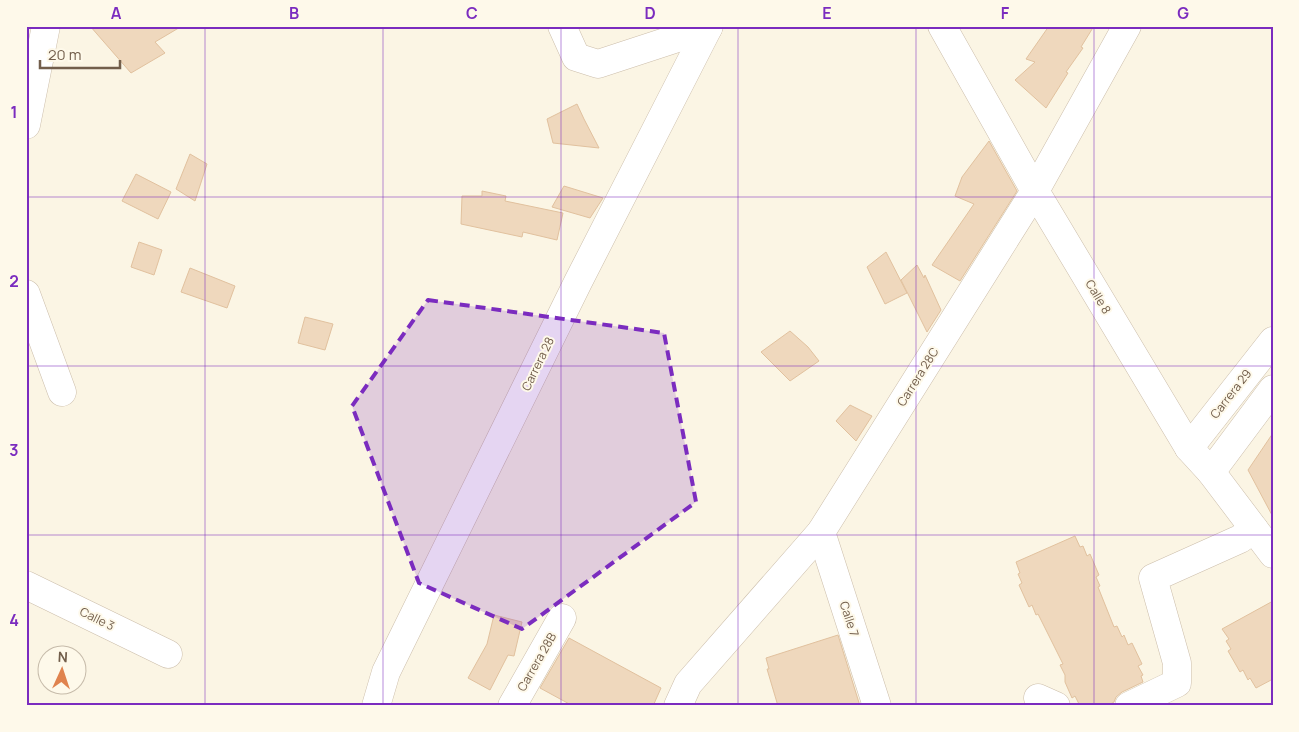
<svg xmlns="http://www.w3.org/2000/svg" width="1299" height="732" viewBox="0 0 1299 732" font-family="Manrope,sans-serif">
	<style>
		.building { fill: #efd8bd; stroke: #e1c19e }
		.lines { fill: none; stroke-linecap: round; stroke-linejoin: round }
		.minor-casing { stroke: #ccbeab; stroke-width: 29 }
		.minor { stroke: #fff; stroke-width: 28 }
		.marked { fill: #7b2cbf; fill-opacity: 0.2; stroke: #7b2cbf; stroke-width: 4; stroke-dasharray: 10 6; stroke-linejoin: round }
		.grid { fill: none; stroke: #7b2cbf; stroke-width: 1; stroke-opacity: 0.55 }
		.labels { text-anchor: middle; stroke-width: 4; stroke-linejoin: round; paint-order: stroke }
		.street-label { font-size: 12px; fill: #725e4b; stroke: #fef9ea }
		.neatline { fill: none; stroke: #7b2cbf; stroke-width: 2 }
		.grid-label { font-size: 16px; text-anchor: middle; font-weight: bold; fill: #7b2cbf }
	</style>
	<rect width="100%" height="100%" fill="#fbf5e4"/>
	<g class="building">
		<path d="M90,26H182L155,42L165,53L131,73Z"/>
		<path d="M1049,26H1094L1081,47L1083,48L1066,72L1068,73L1046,108L1015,80L1035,62L1026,59Z"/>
		<path d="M577,104L584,119L599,148L553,143L547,119Z"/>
		<path d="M989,141L1017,191L960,281L932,265L974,204L955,196L962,177Z"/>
		<path d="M190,154L207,164L195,201L176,189Z"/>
		<path d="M136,174L171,192L158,219L122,201Z"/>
		<path d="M564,186L603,198L590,218L552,207Z"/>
		<path d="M482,191L506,196L505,201L563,213L557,240L523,232L522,237L461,224L462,196H482Z"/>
		<path d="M139,242L162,250L154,275L131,267Z"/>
		<path d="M886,252L907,293L885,304L867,267Z"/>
		<path d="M917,265L924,278L925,275L941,310L927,332L901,280Z"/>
		<path d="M190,268L235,286L227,308L181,292Z"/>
		<path d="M305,317L333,324L325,350L298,343Z"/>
		<path d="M790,331L808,347L819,361L790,381L761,352Z"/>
		<path d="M850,405L872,416L856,441L836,421Z"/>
		<path d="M1273,433V517L1248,470Z"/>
		<path d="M1075,536L1080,547L1083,546L1087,556L1090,554L1099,575L1096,577L1100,586L1098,587L1114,627L1117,626L1122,637L1124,635L1128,645L1132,643L1142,664L1138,666L1143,675L1141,676L1143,682L1122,692L1116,697L1114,702L1107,706H1080L1075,696L1072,698L1065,682V675L1060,665L1063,664L1038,614L1036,615L1032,605L1029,607L1019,585L1022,583L1018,574L1020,573L1016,562Z"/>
		<path d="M1273,601V679L1256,688L1250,678L1248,680L1243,670L1240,672L1228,651L1231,649L1226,641L1229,639L1222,629Z"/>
		<path d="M494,615L522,622L514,656L508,655L490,690L468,678L487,644Z"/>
		<path d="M838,635L860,706H778L767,669H769L766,658Z"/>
		<path d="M569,638L661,688L653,706H573L540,688Z"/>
	</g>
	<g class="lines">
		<defs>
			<g id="minor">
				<path d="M562,26L576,57L598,64L708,28"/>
				<path d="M942,26L1035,191L1189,448L1211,472L1273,554"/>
				<path d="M26,125L46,26"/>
				<path d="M26,294L62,392"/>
				<path d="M1189,448L1273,341"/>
				<path d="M1211,472L1273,389"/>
				<path d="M821,532L877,706"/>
				<path d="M26,585L168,654"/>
				<path d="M1038,698L1056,706"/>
				<path d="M376,706L386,672L578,282L709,26"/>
				<path d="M512,706L562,618"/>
				<path d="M678,706L688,684L821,532L1035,191L1127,26"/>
				<path d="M1129,706L1177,683V663L1153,578L1240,539L1254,529"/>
			</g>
		</defs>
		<use href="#minor" class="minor-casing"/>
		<use href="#minor" class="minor"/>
	</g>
	<path class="marked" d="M428,300L664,333L696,502L522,629L419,583L352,406Z"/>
	<path class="grid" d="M205,26V706M383,26V706M561,26V706M738,26V706M916,26V706M1094,26V706M26,197H1273M26,366H1273M26,535H1273"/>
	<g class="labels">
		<g class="street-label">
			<text transform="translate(1098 297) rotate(59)" y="4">Calle 8</text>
			<text transform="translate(538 364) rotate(-64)" y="4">Carrera 28</text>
			<text transform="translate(918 377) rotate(-58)" y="4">Carrera 28C</text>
			<text transform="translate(1231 394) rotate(-52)" y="4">Carrera 29</text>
			<text transform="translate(97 619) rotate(26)" y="4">Calle 3</text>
			<text transform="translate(849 619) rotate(72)" y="4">Calle 7</text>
			<text transform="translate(537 662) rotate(-60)" y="4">Carrera 28B</text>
		</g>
	</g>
	<rect width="1299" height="732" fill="none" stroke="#fef9ea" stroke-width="55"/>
	<g transform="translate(62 670) rotate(3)"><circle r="24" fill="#fef9ea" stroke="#c6bbaa"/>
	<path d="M0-4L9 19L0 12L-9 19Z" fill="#e0834e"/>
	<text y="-8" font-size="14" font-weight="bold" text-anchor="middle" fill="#725e4b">N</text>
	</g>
	<path d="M40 60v8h80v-8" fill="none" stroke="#725e4b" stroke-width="2.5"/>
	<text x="48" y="60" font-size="15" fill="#725e4b" stroke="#fef9ea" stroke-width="4" paint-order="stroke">20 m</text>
	<rect x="28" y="28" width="1244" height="676" class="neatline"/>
	<g class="grid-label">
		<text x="116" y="19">A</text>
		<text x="294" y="19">B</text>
		<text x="472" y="19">C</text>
		<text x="650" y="19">D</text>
		<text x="827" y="19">E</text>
		<text x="1005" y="19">F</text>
		<text x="1183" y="19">G</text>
		<text x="14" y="118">1</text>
		<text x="14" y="287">2</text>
		<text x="14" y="456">3</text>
		<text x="14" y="626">4</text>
	</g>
</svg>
